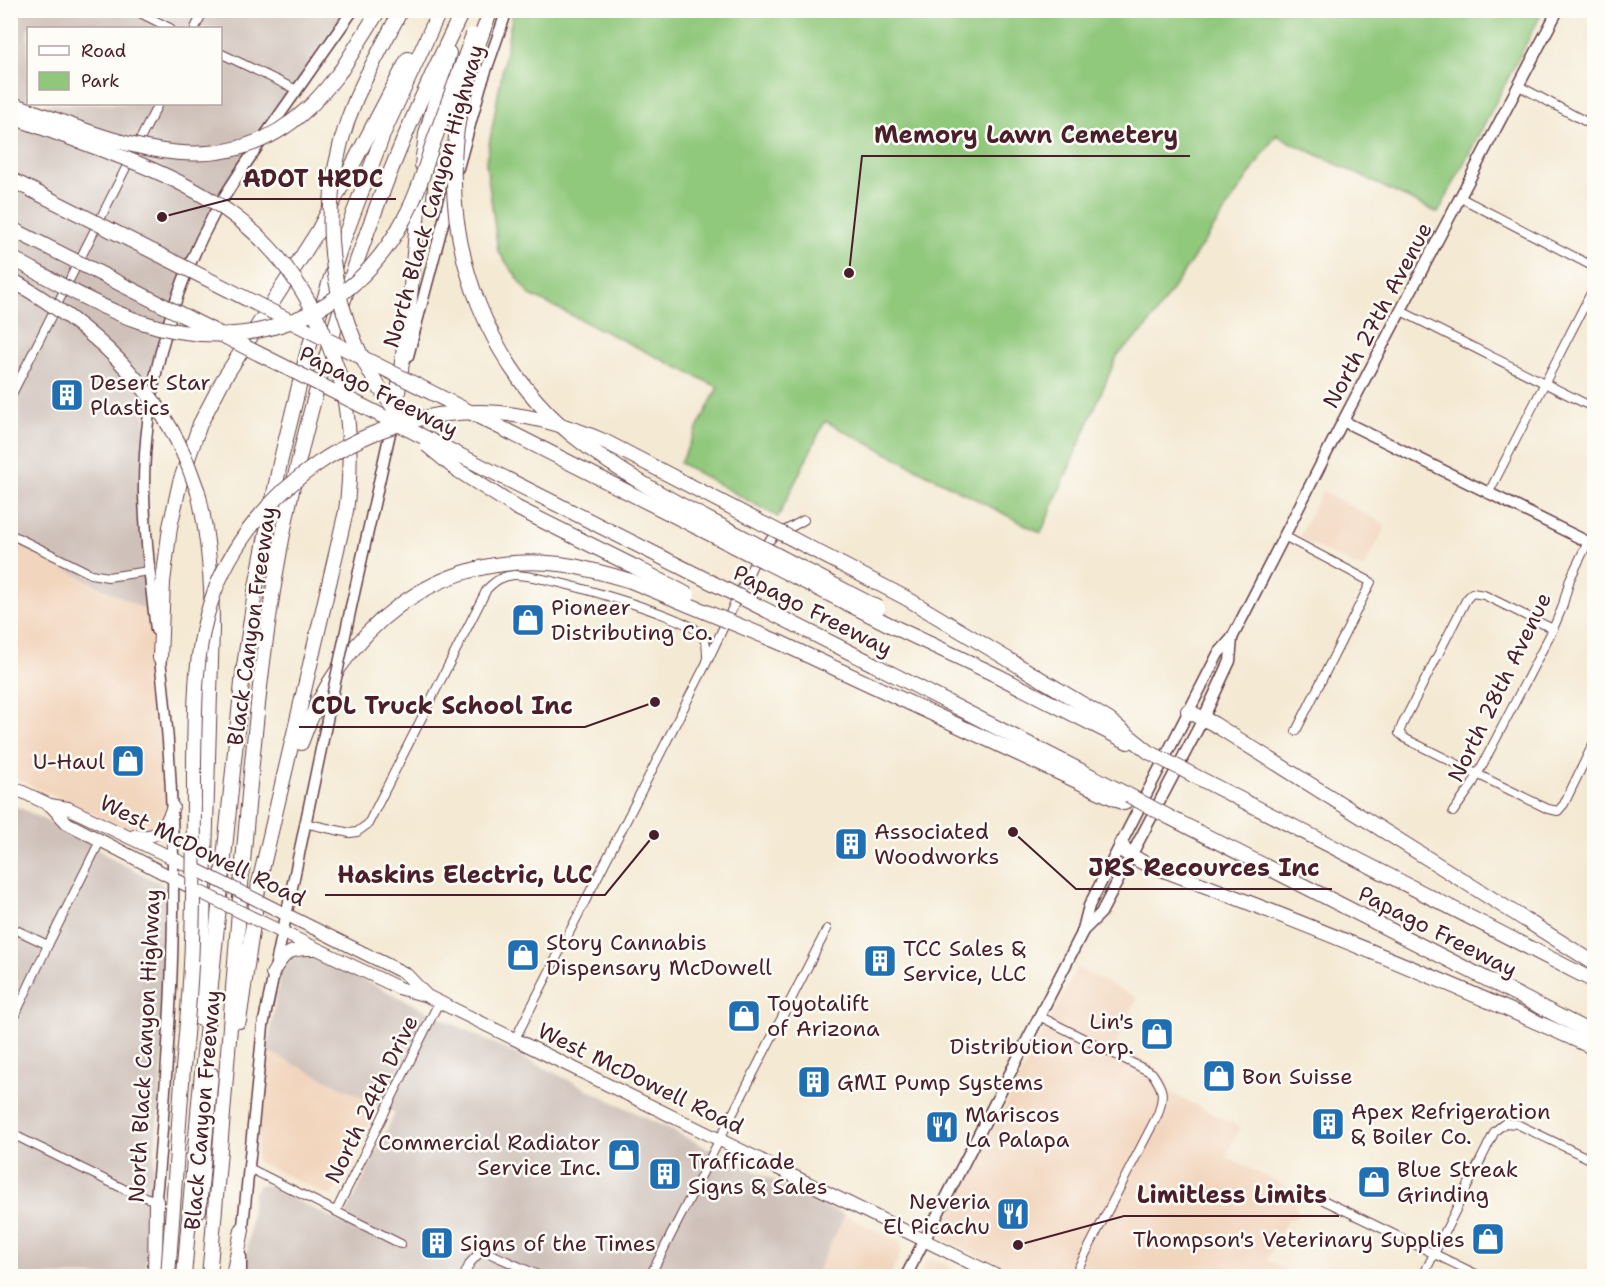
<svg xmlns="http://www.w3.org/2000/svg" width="1605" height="1287" viewBox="0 0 1605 1287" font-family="'Shantell Sans',sans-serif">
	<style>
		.built { fill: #f2d5bd }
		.industrial { fill: #cfc1ba; fill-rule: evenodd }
		.green { fill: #90c87b; stroke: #6d7453; stroke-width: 1.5 }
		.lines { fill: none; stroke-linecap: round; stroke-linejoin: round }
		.street-casing { stroke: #643d44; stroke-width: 10 }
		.secondary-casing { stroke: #643d44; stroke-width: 13 }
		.primary-casing { stroke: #643d44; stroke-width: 14 }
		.highway-casing { stroke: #643d44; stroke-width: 16 }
		.street { stroke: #fff; stroke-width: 8 }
		.secondary { stroke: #fff; stroke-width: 10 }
		.primary { stroke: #fff; stroke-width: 12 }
		.highway { stroke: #fff; stroke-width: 14 }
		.secondary-bridge-casing { stroke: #643d44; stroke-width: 13; stroke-linecap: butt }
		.primary-bridge-casing { stroke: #643d44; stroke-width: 14; stroke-linecap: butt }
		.highway-bridge-casing { stroke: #643d44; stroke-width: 16; stroke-linecap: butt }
		.secondary-bridge { stroke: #fff; stroke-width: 10 }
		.primary-bridge { stroke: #fff; stroke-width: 12 }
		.highway-bridge { stroke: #fff; stroke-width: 14 }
		.labels { text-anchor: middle; stroke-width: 5; stroke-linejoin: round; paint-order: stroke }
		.street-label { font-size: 22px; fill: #4a1f2b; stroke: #fdfcf7 }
		.poi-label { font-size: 22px; fill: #4a1f2b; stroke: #fdfcf7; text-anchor: start }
		.leader { fill: none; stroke: #4a1f2b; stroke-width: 2 }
		.callout-dot { fill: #4a1f2b; stroke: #fdfcf7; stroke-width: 2 }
		.callout-label { font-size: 24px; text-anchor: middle; font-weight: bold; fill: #4a1f2b; stroke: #fdfcf7; stroke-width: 5; stroke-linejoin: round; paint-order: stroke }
	</style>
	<rect width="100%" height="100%" fill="#fdfcf7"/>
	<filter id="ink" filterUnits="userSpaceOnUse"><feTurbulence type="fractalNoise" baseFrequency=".0167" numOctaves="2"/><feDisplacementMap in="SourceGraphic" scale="12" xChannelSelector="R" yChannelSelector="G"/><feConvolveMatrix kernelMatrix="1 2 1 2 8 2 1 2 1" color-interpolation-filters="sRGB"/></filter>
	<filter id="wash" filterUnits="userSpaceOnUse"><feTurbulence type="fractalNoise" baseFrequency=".008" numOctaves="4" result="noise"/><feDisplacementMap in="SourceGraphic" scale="24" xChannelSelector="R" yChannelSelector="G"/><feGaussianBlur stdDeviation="1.35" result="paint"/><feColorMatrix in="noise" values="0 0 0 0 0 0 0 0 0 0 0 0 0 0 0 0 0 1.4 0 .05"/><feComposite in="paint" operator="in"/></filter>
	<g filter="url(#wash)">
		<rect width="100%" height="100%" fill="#f4e9d3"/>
		<g class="built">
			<path d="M1322,491L1386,525L1364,568L1355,566L1303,540L1300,534Z"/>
			<path d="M10,542L150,612L167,803L166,811L161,824L149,832H133L11,776Z"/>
			<path d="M1077,968L1137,998L1116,1043L1158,1069L1167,1081L1171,1093L1240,1127L1226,1157L1293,1190L1298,1217L1287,1220L1267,1260L1290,1273L1289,1276H1021L945,1240L942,1235V1228Z"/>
			<path d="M267,1051L378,1105L332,1195H328L256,1161Z"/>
			<path d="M845,1215L901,1243V1253L890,1276H815Z"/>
			<path d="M931,1259L935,1260L970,1276H919L926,1261Z"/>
		</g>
		<g class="industrial">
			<path d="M19,10L348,11L190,253L145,407L150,612L11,542L10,27ZM28,28H220V104H28Z"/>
			<path d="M10,803L87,841L110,858L158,882L164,887L167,896L165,1027L145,1276H11Z"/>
			<path d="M305,954L323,960L845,1215L815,1276H245L253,1193L259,1185H265L342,1223L395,1113L267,1051L281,968L292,958Z"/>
		</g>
		<path class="green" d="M513,11V10L1543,11L1438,213L1276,135L1147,327L1117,356L1041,533L825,421L778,517L680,463L718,387L530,295L498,251L486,162Z"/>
	</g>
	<g filter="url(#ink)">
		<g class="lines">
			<defs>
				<g id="street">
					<path d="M134,10L170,28"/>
					<path d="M10,14L12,10"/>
					<path d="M195,28L204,10"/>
					<path d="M220,53L297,90"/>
					<path d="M1519,86L1594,126"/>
					<path d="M1461,198L1594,267"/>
					<path d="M1401,311L1594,408"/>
					<path d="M10,398L158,104"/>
					<path d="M1488,494L1594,287"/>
					<path d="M10,534L91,574L108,577L149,571"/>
					<path d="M1284,536L1371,582L1296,731"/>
					<path d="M1553,629L1484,595L1472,593L1466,600L1402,725L1399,733L1406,739L1548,809L1558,811L1564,804L1594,742"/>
					<path d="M1453,812L1471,787L1553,629L1562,608L1570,579L1588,542"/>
					<path d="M304,823L350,833L357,832L368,824L487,589C495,581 502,576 514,575C542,574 682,615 700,633C707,641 707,649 707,659"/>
					<path d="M10,927L48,945"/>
					<path d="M1039,1016L1152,1073C1164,1090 1164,1095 1158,1114L1074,1276"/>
					<path d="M10,1026L48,945L100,841"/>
					<path d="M515,1039L707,662L760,550L773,537L804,520"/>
					<path d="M10,1133L126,1190L156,1201"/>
					<path d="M249,1168L401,1244"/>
					<path d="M1315,1196L1480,1276"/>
					<path d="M336,1211L439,1002"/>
					<path d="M464,1276L470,1263L482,1250L540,1276"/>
					<path d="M650,1276L827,929"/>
					<path d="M1423,1276L1495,1131L1505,1123L1517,1124L1594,1161"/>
				</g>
				<g id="secondary">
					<path d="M458,168L481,85L507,10"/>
					<path d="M408,356L452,189"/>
					<path d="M1343,421L1594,545"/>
					<path d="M351,607L392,424"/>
					<path d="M156,630C151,585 145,540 144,494C143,398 168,298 214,214C229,187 247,162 264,137C293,95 323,53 353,10"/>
					<path d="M1082,932L1101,913L1203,719L1230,661L1232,638"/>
					<path d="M155,1208C173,1022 183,837 159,652"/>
					<path d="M242,1236L263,1026L326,725"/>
					<path d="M241,1276V1257"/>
					<path d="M906,1276L1082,933L1089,906L1218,654L1232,638L1343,421L1558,10"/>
				</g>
				<g id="primary">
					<path d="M10,786L50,805L68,808L193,868"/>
					<path d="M50,805L67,823L192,888"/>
					<path d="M134,836C160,839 164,829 173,807"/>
					<path d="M265,904L406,974L426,995"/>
					<path d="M263,923L399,988L427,996L997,1276"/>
					<path d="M272,974C284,954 288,948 313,949"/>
				</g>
				<g id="highway">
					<path d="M342,69L379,10"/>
					<path d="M367,75L401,10"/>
					<path d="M422,165L426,134L449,53"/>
					<path d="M397,400L409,309L420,187"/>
					<path d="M456,469L517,508L637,568"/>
					<path d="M198,492C209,538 212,580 212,628L200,1019"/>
					<path d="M906,598L1109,720L1149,752"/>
					<path d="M892,626L996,675L1128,742"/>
					<path d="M781,643L1124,803"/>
					<path d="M160,658L163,582L170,527L180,482L200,424L223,380L318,231L408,59"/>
					<path d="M873,664L1128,795"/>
					<path d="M1188,711L1214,724L1594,963"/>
					<path d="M301,743C340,631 436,549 560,564C584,567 607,574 631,581"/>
					<path d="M1193,775L1594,981"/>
					<path d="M1169,817L1594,1034"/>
					<path d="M1121,844L1125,852L1142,862C1295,919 1446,980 1594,1048"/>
					<path d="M239,1021L259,883L346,511C352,467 351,425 341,381"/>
					<path d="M199,1210L211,1074"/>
					<path d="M155,1276L156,1201"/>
					<path d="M184,1276L199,1102L243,673L255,592L280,463L307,354L340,249L384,132L440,10"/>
					<path d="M209,1276C221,1146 231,1016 241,885C252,759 262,633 288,509C324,335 384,169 463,10"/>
					<path d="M233,1276L242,1230"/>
				</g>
			</defs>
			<use href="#street" class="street-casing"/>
			<use href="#secondary" class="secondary-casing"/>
			<use href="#primary" class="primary-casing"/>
			<use href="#highway" class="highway-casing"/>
			<use href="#street" class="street"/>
			<use href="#secondary" class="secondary"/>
			<use href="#primary" class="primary"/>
			<use href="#highway" class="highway"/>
			<defs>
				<path id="secondary-bridge" d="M326,725L351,607"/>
				<g id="primary-bridge">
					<path d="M193,868L265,904"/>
					<path d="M192,888L263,923"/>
				</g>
				<g id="highway-bridge">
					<path d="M491,10C474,53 459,100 455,146C446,251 488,366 571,434C619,473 674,502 729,530C779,556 829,582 878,608"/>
					<path d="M367,75C307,191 321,327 408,425"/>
					<path d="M10,103C108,138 216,193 306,110C320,98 331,83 342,69"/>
					<path d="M10,116C169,175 288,200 341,381"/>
					<path d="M10,179L892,626"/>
					<path d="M10,228L873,664"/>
					<path d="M10,257C53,280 95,306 141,322C247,357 352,318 404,219C417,196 424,171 432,146C446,109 459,72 473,35"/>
					<path d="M10,279C82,320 149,376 183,453C189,466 193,479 198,492"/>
					<path d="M427,445L456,469"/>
					<path d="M637,568L688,595"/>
					<path d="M631,581L781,643"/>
					<path d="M1149,752L1193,775"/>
					<path d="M1128,795L1169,817"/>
					<path d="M168,1276C173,1207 178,1137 183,1068C187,1025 191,983 192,940C194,880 194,820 194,760C195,712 194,662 207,615C240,491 373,402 500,413C538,417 572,427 606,442L906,598"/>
				</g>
			</defs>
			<use href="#secondary-bridge" class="secondary-bridge-casing"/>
			<use href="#primary-bridge" class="primary-bridge-casing"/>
			<use href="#highway-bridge" class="highway-bridge-casing"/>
			<use href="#secondary-bridge" class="secondary-bridge"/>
			<use href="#primary-bridge" class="primary-bridge"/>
			<use href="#highway-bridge" class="highway-bridge"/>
		</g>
	</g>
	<defs>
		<symbol id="building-square" viewBox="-11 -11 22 22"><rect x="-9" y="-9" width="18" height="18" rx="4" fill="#1f6fb2" stroke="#fdfcf7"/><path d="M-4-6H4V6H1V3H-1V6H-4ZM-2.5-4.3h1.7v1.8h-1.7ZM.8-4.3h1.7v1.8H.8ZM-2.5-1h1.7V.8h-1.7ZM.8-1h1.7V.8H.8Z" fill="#fff"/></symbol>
		<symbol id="shop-square" viewBox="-11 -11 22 22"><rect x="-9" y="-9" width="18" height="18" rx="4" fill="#1f6fb2" stroke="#fdfcf7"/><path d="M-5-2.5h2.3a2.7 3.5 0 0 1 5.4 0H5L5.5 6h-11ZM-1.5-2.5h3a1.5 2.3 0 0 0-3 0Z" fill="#fff"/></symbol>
		<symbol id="restaurant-square" viewBox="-11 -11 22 22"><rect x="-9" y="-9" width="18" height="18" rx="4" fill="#1f6fb2" stroke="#fdfcf7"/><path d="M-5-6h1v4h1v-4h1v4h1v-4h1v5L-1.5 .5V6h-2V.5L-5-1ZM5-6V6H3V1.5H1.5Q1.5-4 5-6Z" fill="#fff"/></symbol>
	</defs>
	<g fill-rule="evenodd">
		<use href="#building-square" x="48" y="376" width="38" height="38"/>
		<use href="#shop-square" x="509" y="601" width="38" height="38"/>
		<use href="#shop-square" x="109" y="742" width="38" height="38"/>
		<use href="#building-square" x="832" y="825" width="38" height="38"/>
		<use href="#shop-square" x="504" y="936" width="38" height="38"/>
		<use href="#building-square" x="861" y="942" width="38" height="38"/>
		<use href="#shop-square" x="725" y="997" width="38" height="38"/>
		<use href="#shop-square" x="1138" y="1015" width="38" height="38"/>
		<use href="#shop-square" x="1200" y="1057" width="38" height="38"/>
		<use href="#building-square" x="795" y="1063" width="38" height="38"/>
		<use href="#building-square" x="1309" y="1105" width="38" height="38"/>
		<use href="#restaurant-square" x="923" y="1108" width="38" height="38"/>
		<use href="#shop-square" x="605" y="1136" width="38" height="38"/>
		<use href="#building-square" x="646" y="1155" width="38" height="38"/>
		<use href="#shop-square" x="1355" y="1163" width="38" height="38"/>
		<use href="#restaurant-square" x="994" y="1195" width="38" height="38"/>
		<use href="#shop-square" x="1469" y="1220" width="38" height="38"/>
		<use href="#building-square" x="418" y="1224" width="38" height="38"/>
	</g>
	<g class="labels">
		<g class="street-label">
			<text transform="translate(433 196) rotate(-74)" y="8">North Black Canyon Highway</text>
			<text transform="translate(1377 315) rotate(-62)" y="8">North 27th Avenue</text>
			<text transform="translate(379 391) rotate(27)" y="8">Papago Freeway</text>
			<text transform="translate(813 610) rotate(27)" y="8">Papago Freeway</text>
			<text transform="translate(251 626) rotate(-82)" y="8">Black Canyon Freeway</text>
			<text transform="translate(1499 687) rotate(-64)" y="8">North 28th Avenue</text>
			<text transform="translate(203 850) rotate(26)" y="8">West McDowell Road</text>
			<text transform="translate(1438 931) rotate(27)" y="8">Papago Freeway</text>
			<text transform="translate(144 1046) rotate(-87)" y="8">North Black Canyon Highway</text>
			<text transform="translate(641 1078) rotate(26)" y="8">West McDowell Road</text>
			<text transform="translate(371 1099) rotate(-64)" y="8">North 24th Drive</text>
			<text transform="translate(202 1110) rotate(-85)" y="8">Black Canyon Freeway</text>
		</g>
		<g class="poi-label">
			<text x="90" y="390">Desert Star<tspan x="90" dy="25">Plastics</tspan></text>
			<text x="551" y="615">Pioneer<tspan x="551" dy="25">Distributing Co.</tspan></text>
			<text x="105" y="769" text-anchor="end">U-Haul</text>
			<text x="874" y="839">Associated<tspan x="874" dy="25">Woodworks</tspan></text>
			<text x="546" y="950">Story Cannabis<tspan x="546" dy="25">Dispensary McDowell</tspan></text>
			<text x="903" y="956">TCC Sales &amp;<tspan x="903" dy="25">Service, LLC</tspan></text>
			<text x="767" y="1011">Toyotalift<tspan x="767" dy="25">of Arizona</tspan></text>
			<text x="1134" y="1029" text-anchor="end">Lin's<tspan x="1134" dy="25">Distribution Corp.</tspan></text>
			<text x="1242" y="1084">Bon Suisse</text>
			<text x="837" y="1090">GMI Pump Systems</text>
			<text x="1351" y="1119">Apex Refrigeration<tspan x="1351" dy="25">&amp; Boiler Co.</tspan></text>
			<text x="965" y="1122">Mariscos<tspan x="965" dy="25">La Palapa</tspan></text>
			<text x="601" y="1150" text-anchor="end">Commercial Radiator<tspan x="601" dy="25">Service Inc.</tspan></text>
			<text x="688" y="1169">Trafficade<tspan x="688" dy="25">Signs &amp; Sales</tspan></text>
			<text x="1397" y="1177">Blue Streak<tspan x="1397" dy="25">Grinding</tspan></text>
			<text x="990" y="1209" text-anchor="end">Neveria<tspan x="990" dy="25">El Picachu</tspan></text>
			<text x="1465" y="1247" text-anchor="end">Thompson's Veterinary Supplies</text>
			<text x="460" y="1251">Signs of the Times</text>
		</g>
	</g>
	<path class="leader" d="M849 273L862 156H1190M162 217L231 199H396M655 702L585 727H299M1013 832L1076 889H1332M654 835L605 895H325M1018 1245L1124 1216H1339"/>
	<g class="callout-dot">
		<circle cx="849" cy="273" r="6"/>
		<circle cx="162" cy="217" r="6"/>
		<circle cx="655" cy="702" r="6"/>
		<circle cx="1013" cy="832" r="6"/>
		<circle cx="654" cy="835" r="6"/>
		<circle cx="1018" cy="1245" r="6"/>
	</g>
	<g class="callout-label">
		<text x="1026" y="143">Memory Lawn Cemetery</text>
		<text x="313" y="187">ADOT HRDC</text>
		<text x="442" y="714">CDL Truck School Inc</text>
		<text x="1204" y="876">JRS Recources Inc</text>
		<text x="465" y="883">Haskins Electric, LLC</text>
		<text x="1232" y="1203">Limitless Limits</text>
	</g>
	<rect width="1605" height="1287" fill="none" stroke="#fdfcf7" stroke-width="36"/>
	<rect x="27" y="27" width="195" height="78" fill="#fdfcf7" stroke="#b5a4a5" stroke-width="1.5"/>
	<rect x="39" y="46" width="30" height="9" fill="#ffffff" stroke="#b5a4a5" stroke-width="1.5"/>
	<text x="81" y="57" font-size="18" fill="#4a1f2b">Road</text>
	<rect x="39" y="72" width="30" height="18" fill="#90c87b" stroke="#b5a4a5" stroke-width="1.5"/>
	<text x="81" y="87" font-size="18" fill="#4a1f2b">Park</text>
</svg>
